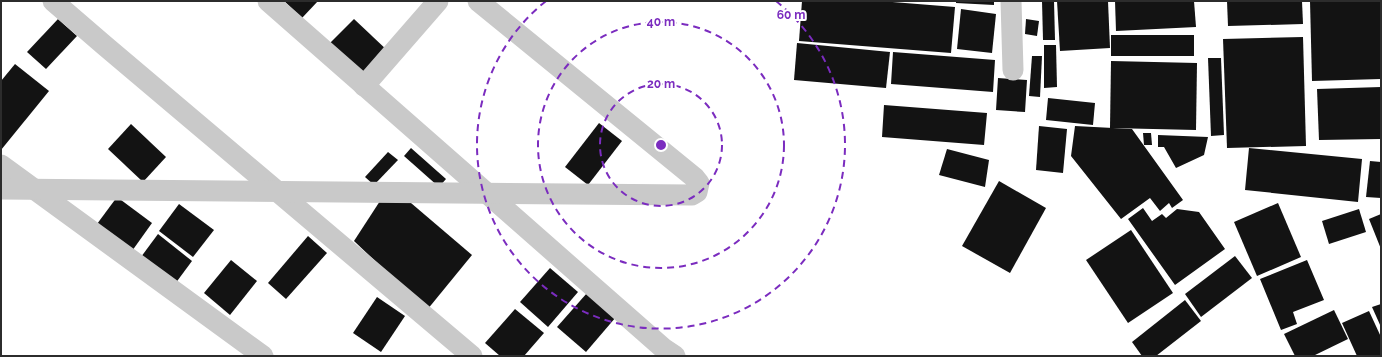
<svg xmlns="http://www.w3.org/2000/svg" width="1382" height="357" viewBox="0 0 1382 357" font-family="Raleway,sans-serif">
	<style>
		.building { fill: #131313 }
		.lines { fill: none; stroke-linecap: round; stroke-linejoin: round }
		.street { stroke: #c9c9c9; stroke-width: 21 }
		.ring { fill: none; stroke: #7b2cbf; stroke-width: 2; stroke-dasharray: 7 5 }
		.centre { fill: #7b2cbf; stroke: #fff; stroke-width: 2 }
		.ring-label { font-size: 12px; text-anchor: middle; font-weight: bold; fill: #7b2cbf; stroke: #fff; stroke-width: 4; stroke-linejoin: round; paint-order: stroke }
	</style>
	<rect width="100%" height="100%" fill="#fff"/>
	<g class="building">
		<path d="M284,1H318L302,18Z"/>
		<path d="M802,1H880L955,7L951,53L799,41Z"/>
		<path d="M956,1H994V5L956,3Z"/>
		<path d="M1042,1H1054L1055,40H1043Z"/>
		<path d="M1057,1H1108L1110,48L1060,51Z"/>
		<path d="M1115,1H1194L1196,27L1116,31Z"/>
		<path d="M1227,1H1302L1303,24L1228,26Z"/>
		<path d="M1310,1H1381V79L1312,81Z"/>
		<path d="M961,9L996,14L992,53L957,49Z"/>
		<path d="M58,19L77,36L46,69L27,52Z"/>
		<path d="M354,19L389,52L366,76L330,43Z"/>
		<path d="M1026,19L1039,21L1037,36L1025,34Z"/>
		<rect x="1111" y="35" width="83" height="21"/>
		<path d="M1303,37L1306,146L1227,148L1223,39Z"/>
		<path d="M797,43L890,52L886,88L794,80Z"/>
		<path d="M1044,45H1056L1057,87L1044,88Z"/>
		<path d="M893,52L995,60L993,92L891,84Z"/>
		<path d="M1032,56H1042L1040,97L1029,96Z"/>
		<path d="M1208,58H1221L1224,135L1211,136Z"/>
		<path d="M1111,61L1197,63L1196,130L1110,128Z"/>
		<path d="M15,64L49,91L1,150V81Z"/>
		<path d="M998,78L1027,80L1025,112L996,110Z"/>
		<path d="M1381,87V139L1319,140L1317,89Z"/>
		<path d="M1048,98L1095,103L1093,125L1046,120Z"/>
		<path d="M884,105L987,113L984,145L882,137Z"/>
		<path d="M599,123L622,141L588,185L565,167Z"/>
		<path d="M131,124L166,157L143,182L108,149Z"/>
		<path d="M1039,126L1067,129L1063,173L1036,170Z"/>
		<path d="M1075,126L1132,129L1183,200L1172,208L1169,203L1160,211L1150,198L1121,219L1071,156Z"/>
		<path d="M1143,133H1151L1152,145H1144Z"/>
		<path d="M1158,135L1208,137L1204,155L1176,168L1164,147H1158Z"/>
		<path d="M411,148L446,179L439,187L404,156Z"/>
		<path d="M1249,148L1362,159L1358,202L1245,190Z"/>
		<path d="M947,149L989,160L985,187L939,175Z"/>
		<path d="M388,152L398,160L374,185L365,177Z"/>
		<path d="M1370,161L1381,162V198L1366,197Z"/>
		<path d="M999,181L1046,208L1010,273L962,246Z"/>
		<path d="M117,197L152,223L132,251L97,224Z"/>
		<path d="M380,201L411,203L472,255L427,310L354,241Z"/>
		<path d="M1278,203L1301,257L1257,276L1234,222Z"/>
		<path d="M179,204L214,230L193,257L159,231Z"/>
		<path d="M1143,208L1152,221L1162,214L1166,218L1177,209L1199,212L1225,249L1175,285L1128,219Z"/>
		<path d="M1359,209L1366,232L1329,244L1322,221Z"/>
		<path d="M1381,214V249L1369,219Z"/>
		<path d="M1131,230L1173,293L1128,323L1086,260Z"/>
		<path d="M158,234L192,261L172,288L138,261Z"/>
		<path d="M308,236L327,253L286,299L268,283Z"/>
		<path d="M1235,256L1252,278L1201,317L1185,294Z"/>
		<path d="M231,260L257,281L230,315L204,293Z"/>
		<path d="M1307,260L1324,300L1293,312L1297,324L1281,330L1260,279Z"/>
		<path d="M550,268L578,292L548,327L520,302Z"/>
		<path d="M587,293L616,317L586,352L557,327Z"/>
		<path d="M377,297L405,316L381,352L353,333Z"/>
		<path d="M1185,300L1201,321L1156,356H1142L1132,342Z"/>
		<path d="M1381,304V327L1372,307Z"/>
		<path d="M515,309L544,333L524,356H500L485,343Z"/>
		<path d="M1334,310L1348,339L1313,356H1295L1284,334Z"/>
		<path d="M1369,311L1381,337V356H1357L1342,323Z"/>
	</g>
	<g class="lines">
		<g class="street">
			<path d="M53,1L104,45L472,356"/>
			<path d="M268,1L663,348L675,356"/>
			<path d="M1011,1L1013,70"/>
			<path d="M364,86L438,1"/>
			<path d="M1,165L263,356"/>
			<path d="M1,189L692,195L697,192L699,183L695,178L478,1"/>
		</g>
	</g>
	<g class="ring">
		<circle cx="661" cy="145" r="61"/>
		<circle cx="661" cy="145" r="123"/>
		<path d="M776 1A184 184 0 1 1 546 1"/>
	</g>
	<circle cx="661" cy="145" r="6" class="centre"/>
	<g class="ring-label">
		<text x="791" y="19">60 m</text>
		<text x="661" y="26">40 m</text>
		<text x="661" y="88">20 m</text>
	</g>
	<rect width="1382" height="357" fill="none" stroke="#2c2c2c" stroke-width="4"/>
</svg>
